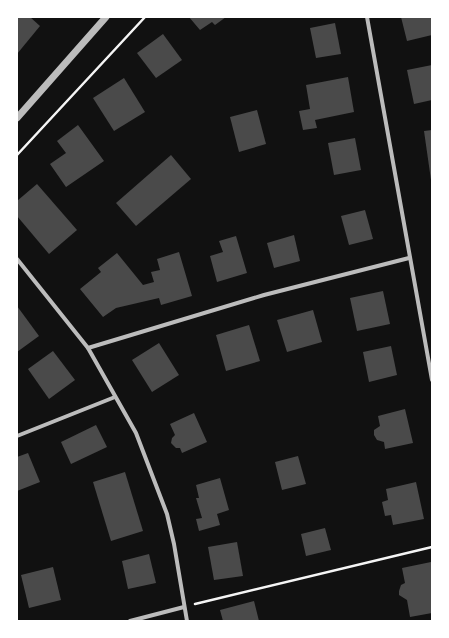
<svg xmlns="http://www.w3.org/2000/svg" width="449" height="638" viewBox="0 0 449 638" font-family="Barlow,sans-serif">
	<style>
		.building { fill: #4a4a4a }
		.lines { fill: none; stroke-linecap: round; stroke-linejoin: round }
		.path { stroke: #f5f5f5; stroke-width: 2.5 }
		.minor { stroke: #bcbcbc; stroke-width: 4 }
		.tertiary { stroke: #bcbcbc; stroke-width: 7 }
	</style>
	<rect width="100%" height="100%" fill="#111"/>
	<g class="building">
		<path d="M17,17H30L40,26L17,54Z"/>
		<path d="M189,17H226L215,25L212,22L200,30Z"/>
		<path d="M401,17H432V35L407,41Z"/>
		<path d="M335,23L341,54L316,58L310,28Z"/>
		<path d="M163,34L182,60L156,78L137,53Z"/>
		<path d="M432,65V100L414,104L407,70Z"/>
		<path d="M348,77L354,112L315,120L317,128L303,130L299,111L310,109L306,85Z"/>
		<path d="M124,78L145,112L114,131L93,98Z"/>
		<path d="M257,110L266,144L239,152L230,117Z"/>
		<path d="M78,125L104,161L66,187L50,164L66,153L57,141Z"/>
		<path d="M432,130V180H431L424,131Z"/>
		<path d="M355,138L361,170L334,175L328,143Z"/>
		<path d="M171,155L191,179L136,226L116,203Z"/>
		<path d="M37,184L77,230L49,254L17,216V201Z"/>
		<path d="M365,210L373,239L349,245L341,216Z"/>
		<path d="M294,235L300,261L274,268L267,243Z"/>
		<path d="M236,236L247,273L217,282L210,256L223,252L219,241Z"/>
		<path d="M179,252L192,296L161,305L159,298L116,308L103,317L80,289L101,272L98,268L117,253L143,285L154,282L151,272L160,270L157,259Z"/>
		<path d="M383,291L390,324L357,331L350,298Z"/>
		<path d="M17,306L39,336L17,352Z"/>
		<path d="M313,310L322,342L287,352L277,320Z"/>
		<path d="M249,325L260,361L226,371L216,335Z"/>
		<path d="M159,343L179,375L152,392L132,360Z"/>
		<path d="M391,346L397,375L369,382L363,352Z"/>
		<path d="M53,351L75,380L49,399L28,369Z"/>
		<path d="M405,409L413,443L385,449L384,442L377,440L374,435V430L380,426L378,416Z"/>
		<path d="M194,413L207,442L182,453L180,448H176L171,443L172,438L175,435L170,424Z"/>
		<path d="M96,425L107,447L71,464L61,442Z"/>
		<path d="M28,453L40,482L17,491V457Z"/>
		<path d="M298,456L306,484L282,490L275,462Z"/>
		<path d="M125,472L143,531L111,541L93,482Z"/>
		<path d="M220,478L229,510L217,514L220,525L199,531L196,519L202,518L196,498H199L196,485Z"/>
		<path d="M416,482L424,519L393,525L391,515L385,516L382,502L388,500L386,489Z"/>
		<path d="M325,528L331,550L306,556L301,534Z"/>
		<path d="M237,542L243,576L214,580L208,547Z"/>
		<path d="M149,554L156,583L128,589L122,561Z"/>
		<path d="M431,562L432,613L410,617L407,600L399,595V591L401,585L405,583L402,568Z"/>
		<path d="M53,567L61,600L29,608L21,575Z"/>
		<path d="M254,601L259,621H223L220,610Z"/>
	</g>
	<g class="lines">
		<g class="path">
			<path d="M17,155L145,17"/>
			<path d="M195,604L432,547"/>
		</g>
		<g class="minor">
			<path d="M367,17L432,380"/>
			<path d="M17,259L88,348L136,433L167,514L174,544L187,621"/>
			<path d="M88,348L264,295L409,258"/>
			<path d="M17,436L115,397"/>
			<path d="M130,621L184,607"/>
		</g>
		<path class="tertiary" d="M17,118L106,17"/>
	</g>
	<rect width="449" height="638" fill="none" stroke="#ffffff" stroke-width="36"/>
</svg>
